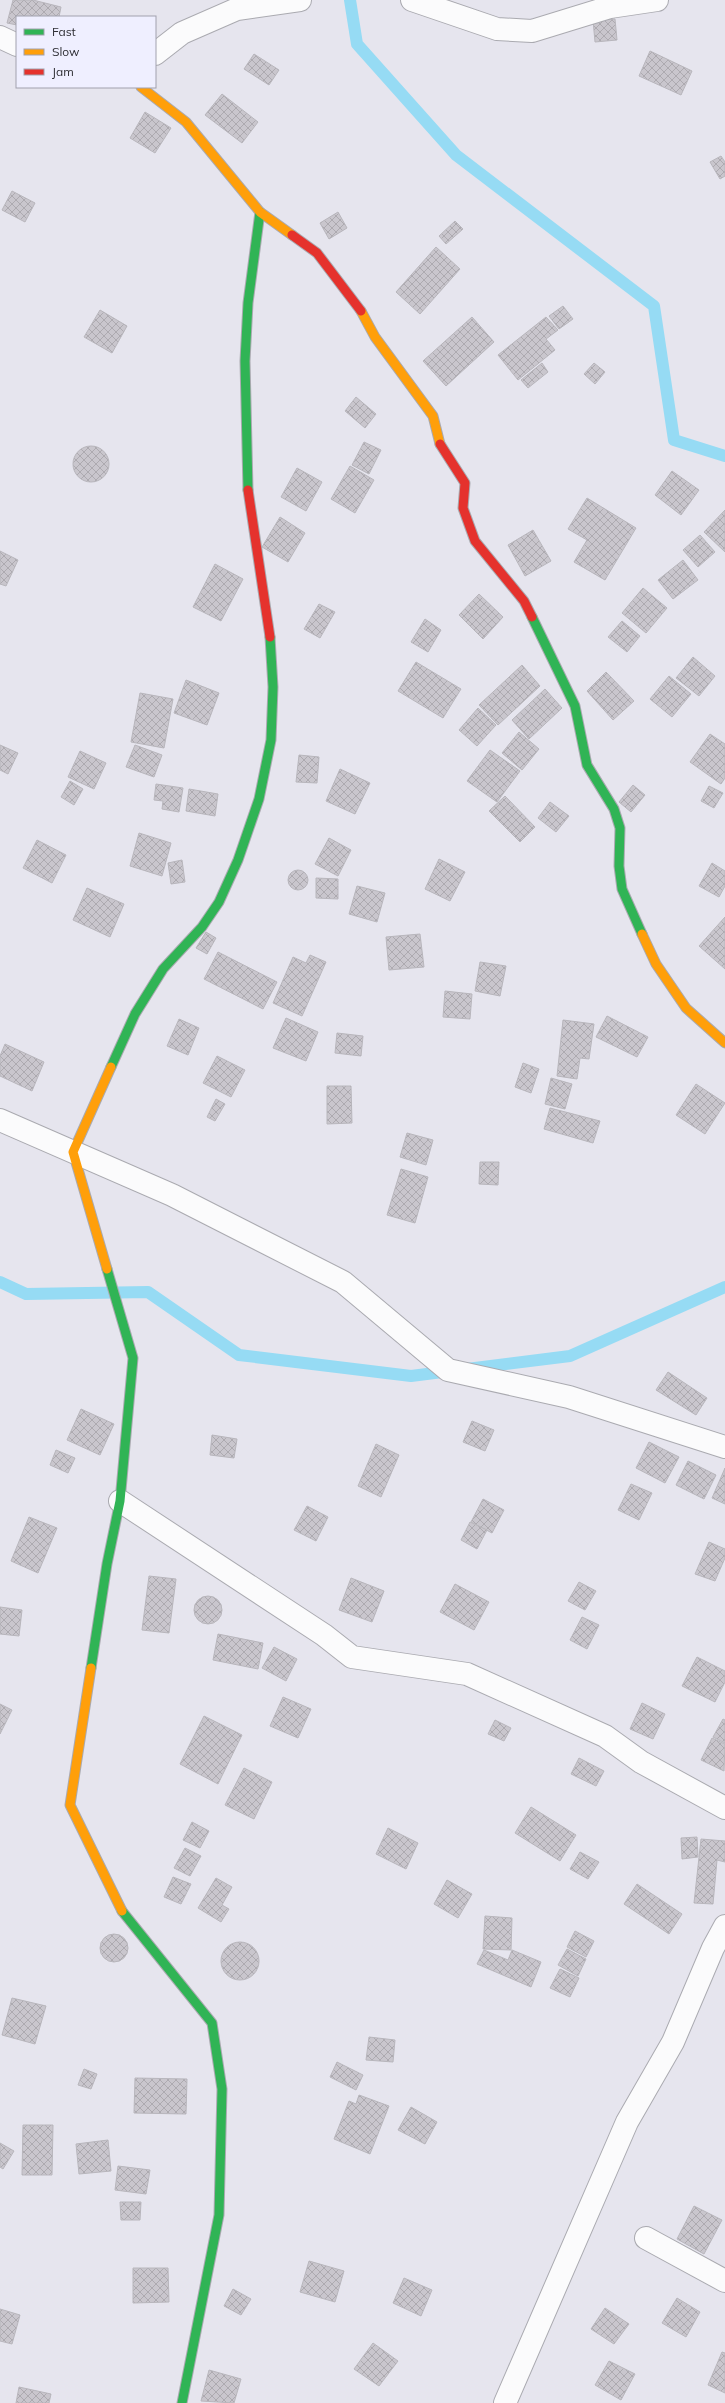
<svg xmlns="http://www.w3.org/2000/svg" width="725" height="2403" viewBox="0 0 725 2403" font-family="Mulish,sans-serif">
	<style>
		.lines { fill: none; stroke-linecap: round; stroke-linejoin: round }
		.stream { stroke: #96dbf4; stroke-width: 12 }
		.building { fill: url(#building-cross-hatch); stroke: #b8b6bc }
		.street-casing { stroke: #aaaab0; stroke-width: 24 }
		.fast-casing { stroke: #aaaab0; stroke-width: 11 }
		.slow-casing { stroke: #aaaab0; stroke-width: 11 }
		.jam-casing { stroke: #aaaab0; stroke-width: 11 }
		.street { stroke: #fbfbfc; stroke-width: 22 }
		.fast { stroke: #30b455; stroke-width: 9 }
		.slow { stroke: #ff9f0a; stroke-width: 9 }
		.jam { stroke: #e5322d; stroke-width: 9 }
	</style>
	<defs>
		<pattern id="building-cross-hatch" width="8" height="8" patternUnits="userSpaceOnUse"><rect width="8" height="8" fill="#c9c6cd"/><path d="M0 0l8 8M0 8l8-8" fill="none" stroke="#adaab0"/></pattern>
	</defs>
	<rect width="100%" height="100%" fill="#e6e5ee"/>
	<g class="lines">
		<g class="stream">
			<path d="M350,0L357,44L456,155L654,306L674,440L725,456"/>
			<path d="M0,1282L26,1294L148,1292L239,1355L411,1376L570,1356L725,1287"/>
		</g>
	</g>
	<g class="building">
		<path d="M13,0H33L61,7L59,17H17V25L7,23Z"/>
		<path d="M615,19L617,40L595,42L593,20Z"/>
		<path d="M650,51L692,71L681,95L639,76Z"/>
		<path d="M254,54L279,70L269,85L244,69Z"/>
		<path d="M222,94L258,122L242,143L205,115Z"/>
		<path d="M145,112L171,128L155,153L130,138Z"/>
		<path d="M721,156L725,162V176L720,179L710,162Z"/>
		<path d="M12,191L35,203L25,222L2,210Z"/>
		<path d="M338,212L347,228L329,239L320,223Z"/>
		<path d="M455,221L463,229L446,244L439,236Z"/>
		<path d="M436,247L460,269L420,314L396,292Z"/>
		<path d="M563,306L573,319L559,329L549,316Z"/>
		<path d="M100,310L127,326L112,353L84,337Z"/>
		<path d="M472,317L494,342L446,386L423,361Z"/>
		<path d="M546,317L558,330L546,339L555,350L518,380L498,355Z"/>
		<path d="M542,363L548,372L528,388L521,380Z"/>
		<path d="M594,363L605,372L595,384L584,374Z"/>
		<path d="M356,397L376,414L365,428L345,411Z"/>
		<path d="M364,442L381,450L369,474L352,465Z"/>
		<circle cx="91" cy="464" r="18"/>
		<path d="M350,466L374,480L355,513L331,499Z"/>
		<path d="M297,468L322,482L306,511L281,497Z"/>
		<path d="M672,471L699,490L681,515L655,495Z"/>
		<path d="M587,498L636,528L605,580L574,562L587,540L568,529Z"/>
		<path d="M725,510V552L704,532Z"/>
		<path d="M280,517L305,533L288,562L262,547Z"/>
		<path d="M533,530L551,561L525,576L508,545Z"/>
		<path d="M700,535L715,552L698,567L683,550Z"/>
		<path d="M0,551L18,560L6,586L0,584Z"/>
		<path d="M683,560L698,580L673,599L658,580Z"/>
		<path d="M215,564L243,579L221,621L193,607Z"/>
		<path d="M643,588L667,608L646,633L622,613Z"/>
		<path d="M479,594L503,617L483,639L459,615Z"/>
		<path d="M319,604L335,612L320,638L304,629Z"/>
		<path d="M425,619L441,630L428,652L411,642Z"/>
		<path d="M622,621L640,636L627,652L608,637Z"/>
		<path d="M693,657L715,676L699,696L676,678Z"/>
		<path d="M416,662L461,689L443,718L398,691Z"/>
		<path d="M522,665L540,686L498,725L479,705Z"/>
		<path d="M606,672L634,701L613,720L587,691Z"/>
		<path d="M669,676L691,694L672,717L650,699Z"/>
		<path d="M186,680L219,693L207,725L174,713Z"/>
		<path d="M545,689L562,708L529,739L512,720Z"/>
		<path d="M140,693L173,699L164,748L131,742Z"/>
		<path d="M478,708L496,725L477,746L459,730Z"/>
		<path d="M519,732L539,749L522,770L502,753Z"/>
		<path d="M710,734L725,744V778L721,784L690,762Z"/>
		<path d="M0,745L18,753L8,774L0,770Z"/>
		<path d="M135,745L162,755L154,777L126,767Z"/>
		<path d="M490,750L520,771L497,802L467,781Z"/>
		<path d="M80,751L106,763L94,789L68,777Z"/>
		<path d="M299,755L319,757L317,783L296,782Z"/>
		<path d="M340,769L370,783L355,814L326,801Z"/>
		<path d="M70,781L83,789L74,805L61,797Z"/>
		<path d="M156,784L183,788L179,812L162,809L163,801L154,800Z"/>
		<path d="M633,785L645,795L631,812L619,802Z"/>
		<path d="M709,786L723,793L714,808L701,801Z"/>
		<path d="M189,789L218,794L215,816L186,811Z"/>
		<path d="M505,796L535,827L520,842L489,811Z"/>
		<path d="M550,802L569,816L556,832L538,818Z"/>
		<path d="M139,833L171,843L162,876L130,866Z"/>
		<path d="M329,838L351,850L338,876L315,864Z"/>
		<path d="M37,840L66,855L52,883L23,868Z"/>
		<path d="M439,859L465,872L450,901L425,889Z"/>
		<path d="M182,860L185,882L171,884L168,863Z"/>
		<path d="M712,863L725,871V886L719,897L699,886Z"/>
		<circle cx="298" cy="880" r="10"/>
		<path d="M316,878L338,879V899L316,898Z"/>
		<path d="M357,886L385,893L377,922L349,914Z"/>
		<path d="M87,888L124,904L110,937L73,920Z"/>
		<path d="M725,917V969L699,946Z"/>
		<path d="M206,932L216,938L207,954L196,948Z"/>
		<path d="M420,934L424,967L389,970L386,937Z"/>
		<path d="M218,952L277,982L263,1009L204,979Z"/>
		<path d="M310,955L326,962L302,1016L273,1003L293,957L306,963Z"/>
		<path d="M480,962L506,966L500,996L475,991Z"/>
		<path d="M445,991L472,994L470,1019L443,1017Z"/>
		<path d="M607,1016L648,1037L637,1057L596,1037Z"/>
		<path d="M286,1018L318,1032L306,1061L273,1048Z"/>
		<path d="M179,1019L199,1028L188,1055L167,1046Z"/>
		<path d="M563,1020L594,1024L589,1059L580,1058L577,1079L557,1076Z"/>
		<path d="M337,1033L363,1036L361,1056L335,1053Z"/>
		<path d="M5,1044L44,1062L32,1091L0,1076V1056Z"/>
		<path d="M217,1056L245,1070L231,1097L203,1083Z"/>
		<path d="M523,1063L539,1069L531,1093L515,1087Z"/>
		<path d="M551,1078L572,1084L565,1109L545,1104Z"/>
		<path d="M696,1084L725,1103L705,1134L676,1115Z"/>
		<path d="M327,1086H351L352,1123L327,1124Z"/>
		<path d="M216,1099L225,1104L215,1121L207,1117Z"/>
		<path d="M550,1108L600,1121L593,1143L544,1129Z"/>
		<path d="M407,1133L433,1140L426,1165L400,1157Z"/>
		<path d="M480,1162H499L498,1185L479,1184Z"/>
		<path d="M401,1169L428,1177L415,1223L387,1215Z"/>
		<path d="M668,1372L707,1398L696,1415L656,1390Z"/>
		<path d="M81,1409L114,1424L100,1455L67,1440Z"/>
		<path d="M472,1421L494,1430L485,1451L463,1442Z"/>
		<path d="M212,1435L237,1439L234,1458L210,1455Z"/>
		<path d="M649,1442L679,1457L665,1483L636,1468Z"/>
		<path d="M376,1444L399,1455L381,1497L358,1486Z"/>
		<path d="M56,1450L75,1458L68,1473L50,1465Z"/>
		<path d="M688,1461L716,1475L704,1499L676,1485Z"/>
		<path d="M725,1468V1504L712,1498Z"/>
		<path d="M631,1484L652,1493L639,1520L618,1510Z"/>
		<path d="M483,1499L504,1510L492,1533L471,1522Z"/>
		<path d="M307,1506L328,1517L316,1541L294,1530Z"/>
		<path d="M29,1517L57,1528L38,1573L11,1561Z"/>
		<path d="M470,1522L487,1530L477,1549L461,1540Z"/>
		<path d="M709,1542L725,1549V1558L715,1581L695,1574Z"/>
		<path d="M149,1576L176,1579L169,1633L142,1630Z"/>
		<path d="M351,1578L384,1591L372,1622L339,1610Z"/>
		<path d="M579,1582L596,1591L585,1610L568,1601Z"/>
		<path d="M455,1584L489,1602L474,1630L440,1612Z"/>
		<circle cx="208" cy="1610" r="14"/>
		<path d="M0,1607L22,1610L19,1636L0,1634Z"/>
		<path d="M582,1617L599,1625L587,1649L570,1640Z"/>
		<path d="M218,1634L263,1643L258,1669L213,1660Z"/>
		<path d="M274,1647L297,1659L286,1681L262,1668Z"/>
		<path d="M697,1657L725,1671V1682L715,1702L682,1686Z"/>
		<path d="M283,1697L311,1709L298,1738L270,1726Z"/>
		<path d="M642,1703L665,1714L653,1739L630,1729Z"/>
		<path d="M0,1704L12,1710L0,1734Z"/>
		<path d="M204,1716L242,1735L218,1784L180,1764Z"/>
		<path d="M723,1719L725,1720V1743L713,1737Z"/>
		<path d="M495,1720L511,1728L504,1741L488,1734Z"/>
		<path d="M712,1738L725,1744L724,1771L701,1760Z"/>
		<path d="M579,1758L604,1771L596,1786L571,1774Z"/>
		<path d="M244,1768L272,1782L254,1819L225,1805Z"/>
		<path d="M531,1807L576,1835L560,1861L515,1833Z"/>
		<path d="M192,1822L209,1831L200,1848L183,1840Z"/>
		<path d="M388,1828L418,1843L406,1869L376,1854Z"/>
		<path d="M697,1837L698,1857L682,1859L681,1838Z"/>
		<path d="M701,1839L725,1841V1862L717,1860L713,1904L694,1903Z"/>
		<path d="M185,1848L201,1856L190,1876L174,1868Z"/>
		<path d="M580,1852L599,1862L588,1879L570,1869Z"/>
		<path d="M173,1877L191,1884L181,1904L164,1897Z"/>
		<path d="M216,1878L232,1887L222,1905L229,1909L221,1922L198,1908Z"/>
		<path d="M447,1880L472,1894L458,1918L434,1904Z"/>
		<path d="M637,1884L682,1914L669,1934L624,1904Z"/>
		<path d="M485,1916L512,1918L511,1950L483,1949Z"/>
		<path d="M575,1931L594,1941L586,1957L567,1947Z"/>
		<circle cx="114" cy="1948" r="14"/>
		<circle cx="240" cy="1961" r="19"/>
		<path d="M567,1949L586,1959L578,1976L558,1965Z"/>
		<path d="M484,1950L508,1960L512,1950L541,1962L531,1987L477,1964Z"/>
		<path d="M560,1969L579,1978L570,1997L550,1988Z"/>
		<path d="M12,1998L46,2006L35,2044L2,2035Z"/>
		<path d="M369,2037L395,2040L393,2062L366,2060Z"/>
		<path d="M337,2062L363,2075L356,2090L330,2077Z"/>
		<path d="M84,2069L97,2074L91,2089L78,2085Z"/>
		<path d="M135,2078L187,2079L186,2114L134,2113Z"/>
		<path d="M359,2095L389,2106L370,2154L334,2139L349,2101L356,2104Z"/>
		<path d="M411,2107L437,2122L425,2144L398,2130Z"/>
		<path d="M23,2125H53L52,2175H22Z"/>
		<path d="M108,2140L111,2171L79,2174L76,2144Z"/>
		<path d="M0,2143L14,2151L3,2169L0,2167Z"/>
		<path d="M118,2166L150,2170L146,2194L115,2190Z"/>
		<path d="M120,2202H141L140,2220H121Z"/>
		<path d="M694,2206L722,2220L704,2254L677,2239Z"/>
		<path d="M309,2261L344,2271L335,2302L300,2292Z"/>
		<path d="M133,2268H168L169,2302L133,2303Z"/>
		<path d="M404,2278L432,2290L421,2316L393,2303Z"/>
		<path d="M233,2289L251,2299L241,2315L224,2306Z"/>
		<path d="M677,2298L700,2312L686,2337L662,2323Z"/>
		<path d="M605,2308L629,2324L614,2344L591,2329Z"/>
		<path d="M0,2309L20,2315L12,2344L0,2341Z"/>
		<path d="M373,2343L398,2361L379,2386L354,2369Z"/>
		<path d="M722,2352L725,2353V2393L708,2385Z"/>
		<path d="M609,2361L635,2374L621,2400L595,2385Z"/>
		<path d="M209,2370L241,2379L234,2403L201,2401Z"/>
		<path d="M19,2387L51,2394L49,2403H16Z"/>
	</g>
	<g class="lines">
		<defs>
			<g id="street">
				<path d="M412,0L497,29L532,31L610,7L657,0"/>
				<path d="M0,37L17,45"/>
				<path d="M155,54L182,33L237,9L300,0"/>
				<path d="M0,1120L172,1195L343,1282L448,1370L569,1397L725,1447"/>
				<path d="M120,1501L324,1635L352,1657L467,1674L605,1736L641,1762L725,1808"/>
				<path d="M646,2238L725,2281"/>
				<path d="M505,2403L627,2122L673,2042L713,1948L725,1926"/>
			</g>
			<g id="fast">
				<path d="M248,490L245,361L248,303L260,212"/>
				<path d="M532,617L575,706L587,765L614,809L620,828L619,866L622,889L642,934"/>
				<path d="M111,1067L135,1014L163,969L202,927L219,902L238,860L259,799L271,740L273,687L270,637"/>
				<path d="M91,1668L107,1564L120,1501L133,1358L107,1269"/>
				<path d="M122,1911L212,2023L222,2089L219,2215L182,2403"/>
			</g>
			<g id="slow">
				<path d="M141,87L186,122L260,212L292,235"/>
				<path d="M361,311L375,337L433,416L440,444"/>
				<path d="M642,934L656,964L686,1008L725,1043"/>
				<path d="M107,1269L73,1152L111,1067"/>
				<path d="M91,1668L70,1805L122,1911"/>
			</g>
			<g id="jam">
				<path d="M292,235L317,253L361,311"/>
				<path d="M440,444L465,483L463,508L475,541L524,601L532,617"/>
				<path d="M248,490L270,637"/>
			</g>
		</defs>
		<use href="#street" class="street-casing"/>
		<use href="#fast" class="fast-casing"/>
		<use href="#slow" class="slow-casing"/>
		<use href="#jam" class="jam-casing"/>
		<use href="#street" class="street"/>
		<use href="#fast" class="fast"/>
		<use href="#slow" class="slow"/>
		<use href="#jam" class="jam"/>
	</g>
	<rect x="16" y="16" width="140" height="72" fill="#efefff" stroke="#a1a1ad"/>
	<rect x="24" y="29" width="20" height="6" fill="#30b455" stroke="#a1a1ad"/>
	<text x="52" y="36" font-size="12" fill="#2d2d33">Fast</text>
	<rect x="24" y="49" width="20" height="6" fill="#ff9f0a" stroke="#a1a1ad"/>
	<text x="52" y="56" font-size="12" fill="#2d2d33">Slow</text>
	<rect x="24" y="69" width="20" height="6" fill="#e5322d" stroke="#a1a1ad"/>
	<text x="52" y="76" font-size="12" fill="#2d2d33">Jam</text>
</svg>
